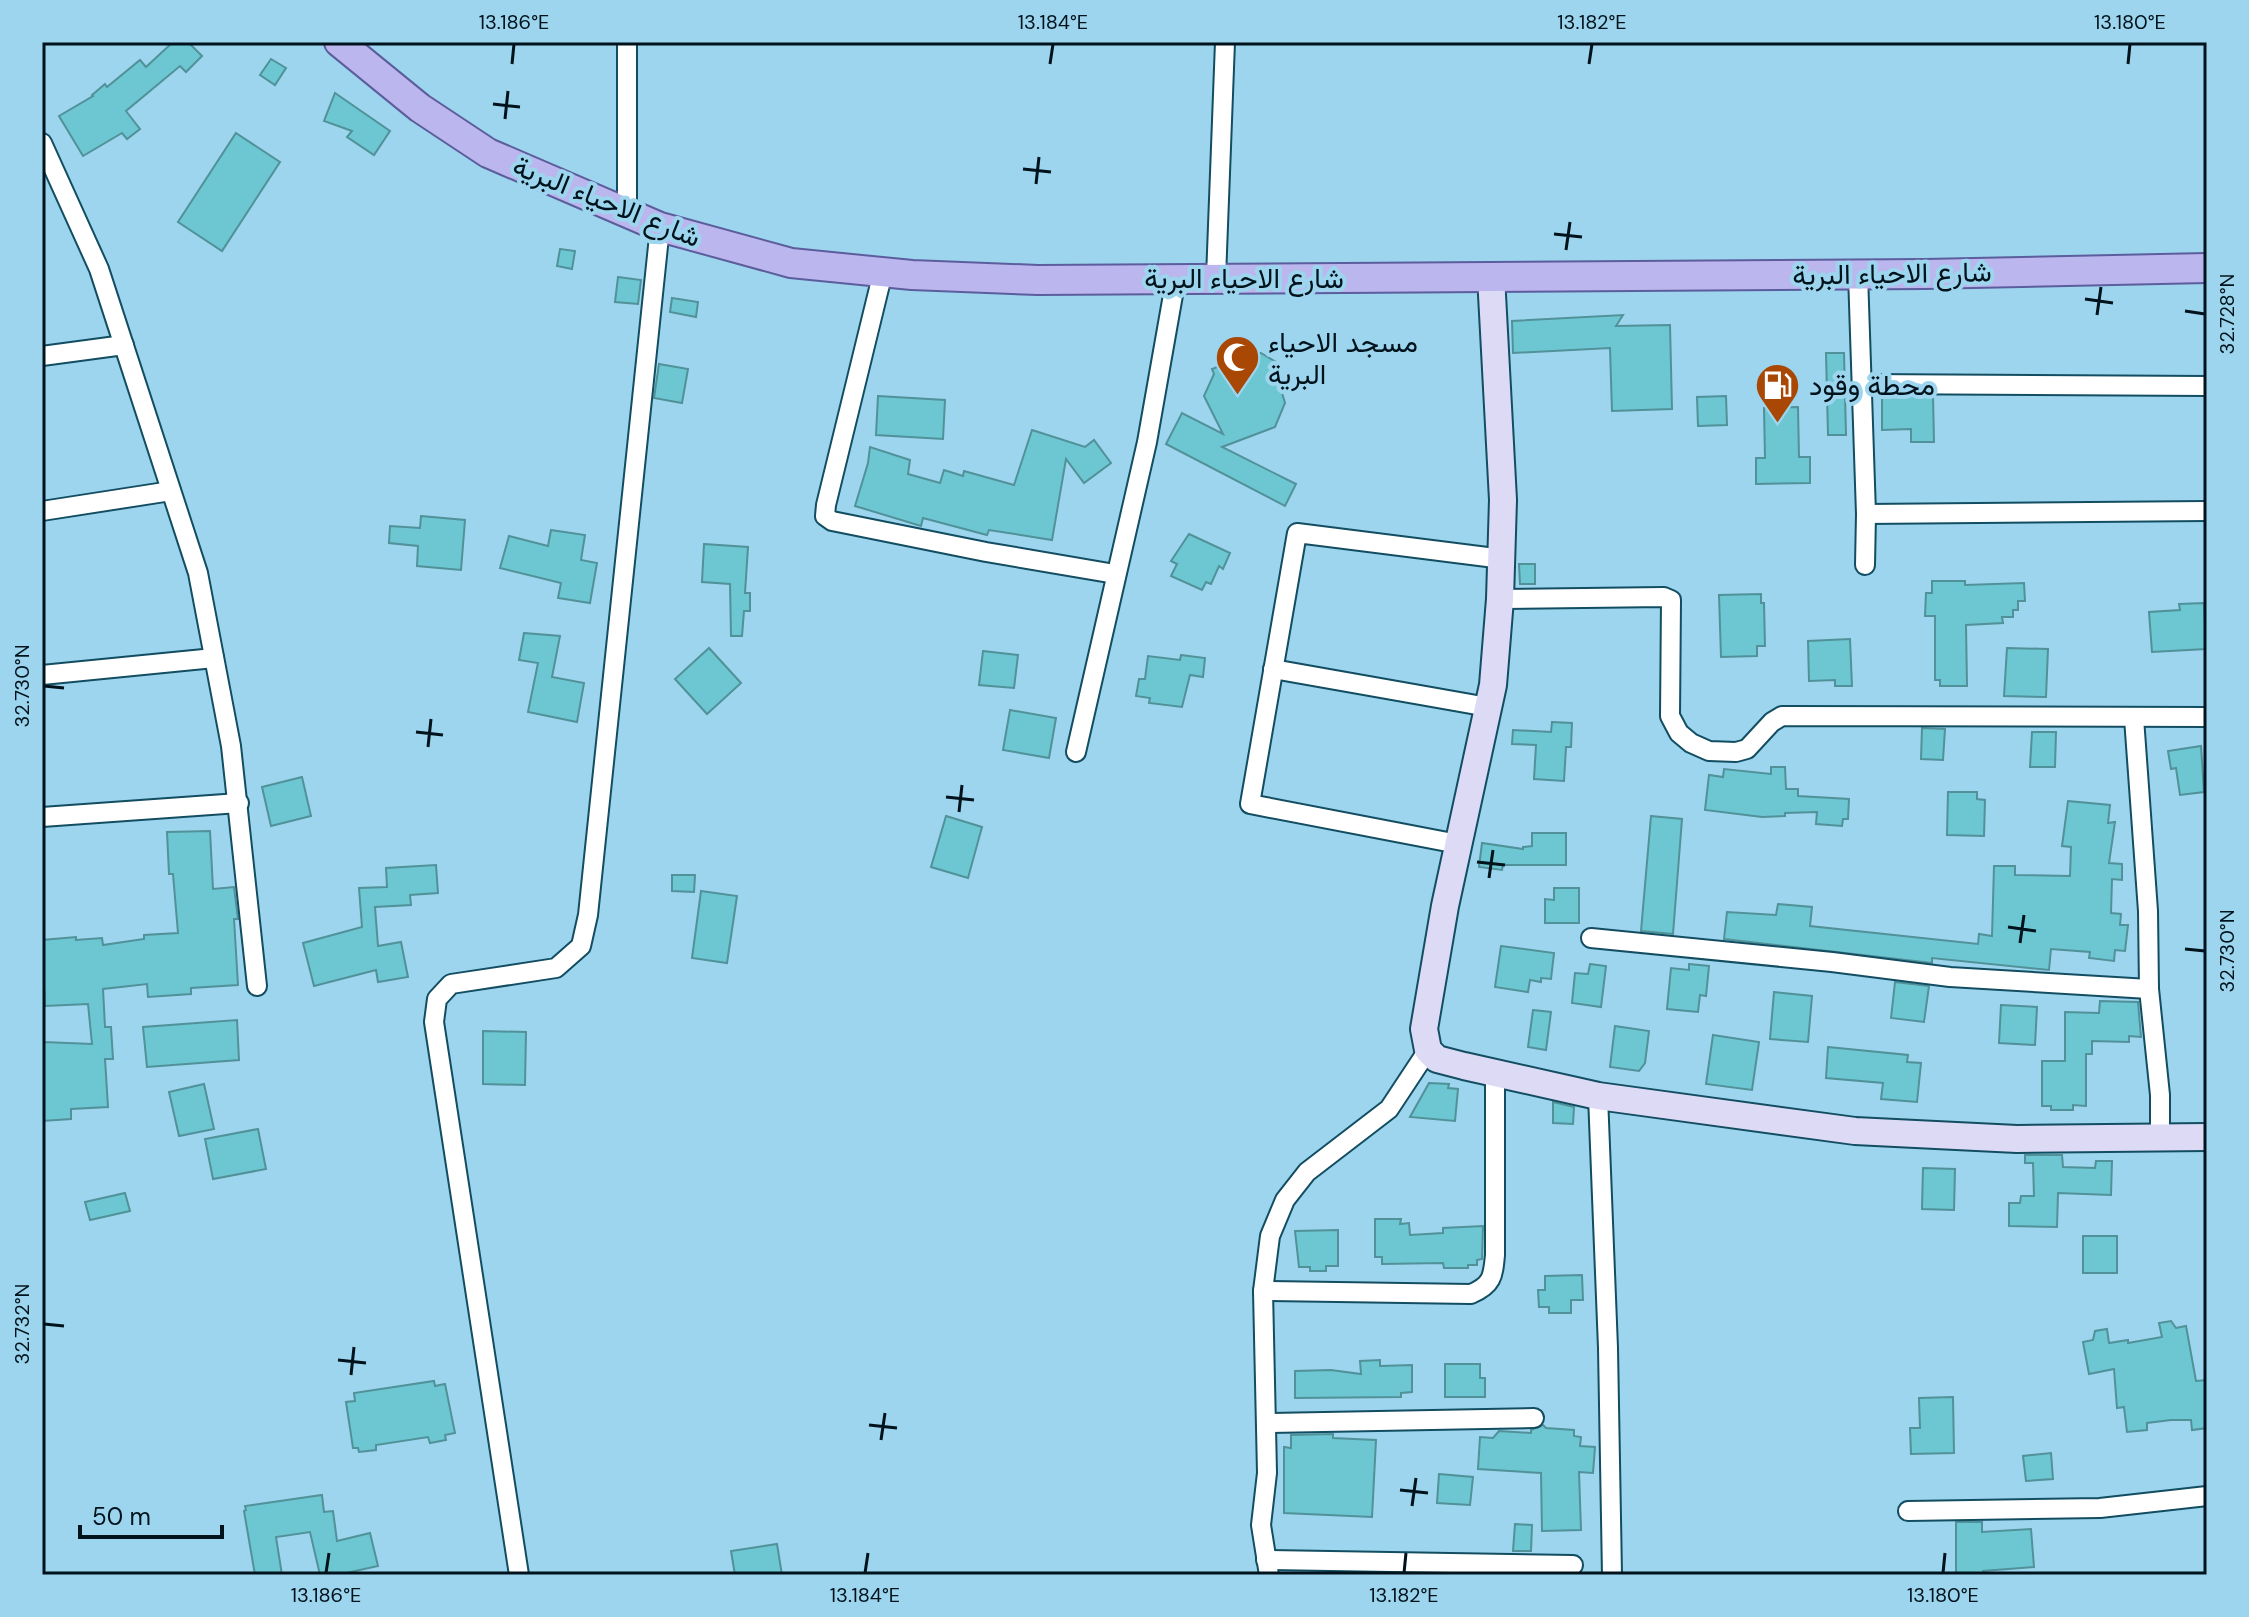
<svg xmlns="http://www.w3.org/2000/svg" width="2249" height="1617" viewBox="0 0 2249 1617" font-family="'DM Sans',Vazirmatn,sans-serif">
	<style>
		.building { fill: #6dc7d2; stroke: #519199; stroke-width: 2 }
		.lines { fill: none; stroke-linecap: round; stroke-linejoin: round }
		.street-casing { stroke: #124d61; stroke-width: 22 }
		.secondary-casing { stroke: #124d61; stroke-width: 30 }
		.primary-casing { stroke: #5c5d9c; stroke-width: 32 }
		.street { stroke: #fff; stroke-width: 18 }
		.secondary { stroke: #dddaf6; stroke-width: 26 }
		.primary { stroke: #bbb6ed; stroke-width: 28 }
		.ticks { fill: none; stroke: #00131c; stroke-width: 3 }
		.labels { text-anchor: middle; stroke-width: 8; stroke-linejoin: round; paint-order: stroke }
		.street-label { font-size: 28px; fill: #00131c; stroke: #9cd5ed }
		.poi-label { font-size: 28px; fill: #00131c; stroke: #9cd5ed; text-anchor: start }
		.neatline { fill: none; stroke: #00131c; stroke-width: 3 }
		.ticks-label { font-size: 20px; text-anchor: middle; fill: #00131c }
	</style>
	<rect width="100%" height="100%" fill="#9cd5ed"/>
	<g class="building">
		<path d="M173,42H188L202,56L186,72L180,66L126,111L140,129L127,139L122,133L83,156L59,116L93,96L92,95L105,84L107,87L140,60L146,67Z"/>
		<path d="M271,59L286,68L275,85L260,75Z"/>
		<path d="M335,93L390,131L374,155L347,137L352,131L324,121Z"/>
		<path d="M236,133L280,162L222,251L178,222Z"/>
		<path d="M560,249L575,251L572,269L557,266Z"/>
		<path d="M618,277L641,280L638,304L615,302Z"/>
		<path d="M672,298L698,302L696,317L670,312Z"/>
		<path d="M1623,315L1616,326L1670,325L1672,409L1612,411L1610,348L1513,353L1512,321Z"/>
		<path d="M1261,353L1276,362L1275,369L1285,403L1275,427L1222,447L1296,484L1285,506L1166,444L1182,413L1223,434L1204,396L1214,374L1212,369L1250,354Z"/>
		<path d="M1826,353H1844L1846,435H1828Z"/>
		<path d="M659,364L688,369L682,403L654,398Z"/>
		<path d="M878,396L945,400L943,439L876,435Z"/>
		<path d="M1726,396L1727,425L1698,426L1697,397Z"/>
		<path d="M1882,396H1933L1934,442H1911V429L1882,430Z"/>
		<path d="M1798,407L1799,457H1810V483L1756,484V458H1765L1764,408Z"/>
		<path d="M1032,430L1085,447L1094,440L1111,463L1084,483L1066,459L1052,540L989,530L987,535L923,518L921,526L855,506L868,463L870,447L910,460L908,474L940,483L944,470L963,476L964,471L1014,485Z"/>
		<path d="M421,516L465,520L461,570L417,566L418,546L389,543L390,526L420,528Z"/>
		<path d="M551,530L585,535L581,560L597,563L590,603L558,598L561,583L500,568L509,536L548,546Z"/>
		<path d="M1189,534L1230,553L1223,569L1219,566L1211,584L1206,582L1202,590L1171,576L1177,564L1171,561Z"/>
		<path d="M704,544L748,547L745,593H750V611H744L742,636H731L730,584L702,582Z"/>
		<path d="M1519,564H1535V584H1520Z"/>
		<path d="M1932,581H1965V585L2024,583L2025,601H2018V610H2013V617H2002L2003,623L1966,625L1967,686H1940V680H1935V616H1925L1926,593H1932Z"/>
		<path d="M1761,594V603H1764L1765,646H1757V656L1721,657L1719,595Z"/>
		<path d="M2204,603L2206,649L2152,652L2149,612L2180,610L2179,604Z"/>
		<path d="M524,633L560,636L552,677L584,683L577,722L528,712L538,663L519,660Z"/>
		<path d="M1850,639L1852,686H1835V680L1809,681L1808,641Z"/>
		<path d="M709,648L741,683L707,714L675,679Z"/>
		<path d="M2007,648L2048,649L2046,697L2004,696Z"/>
		<path d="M983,651L1018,655L1014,688L979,685Z"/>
		<path d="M1181,655L1205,658L1203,677L1190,675L1182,707L1149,703L1150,698L1136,696L1139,679H1145L1148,656L1180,660Z"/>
		<path d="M1010,710L1056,718L1049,758L1003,750Z"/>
		<path d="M1552,722L1572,723L1571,747H1566L1564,781L1534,779L1536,745L1512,744L1513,730L1551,732Z"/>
		<path d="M1922,728L1945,729L1943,760L1921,759Z"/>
		<path d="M2032,732H2056L2055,767H2030Z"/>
		<path d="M2201,746L2204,792L2180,795L2176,768L2171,769L2168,751Z"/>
		<path d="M1771,767H1785L1786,789H1798V796L1849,799L1848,819H1843L1842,826L1816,824L1817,812L1785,813V816L1762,817L1705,810L1709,775L1723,777L1724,769L1771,774Z"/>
		<path d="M302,777L311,816L271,826L262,787Z"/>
		<path d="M1948,792H1977V799L1985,800L1984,836L1947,835Z"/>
		<path d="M2068,801L2110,805L2108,823L2115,822L2109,863L2122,864V880L2112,879L2111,913L2121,914L2120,925H2128L2125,951L2115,950L2114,961L2089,958L2090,952L2051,949L2049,970L1932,958V963L1724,939L1727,912L1776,915L1778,904L1812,907L1810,926L1978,944L1979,934L1992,936L1994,866H2015V875L2070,876L2071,847L2062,846Z"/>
		<path d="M946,816L982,827L968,878L931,867Z"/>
		<path d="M1651,816L1682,819L1673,934L1641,931Z"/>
		<path d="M210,831L213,889L234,887L238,919H234L238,985L191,988V994L148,997L147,984L103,989L105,1027H111L113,1059H105L108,1107L71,1109V1119L42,1121L44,1042L92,1044L88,1004L45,1006L42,940L76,937V940L102,938L103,945L144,939V935L178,933L173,874H169L167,832Z"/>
		<path d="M1532,833H1566V865H1503L1502,870L1479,867L1482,843L1523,849V847L1532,846Z"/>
		<path d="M436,865L438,893L410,895L411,905L375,907L378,946L401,942L408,977L378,982L376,970L314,986L303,943L362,927L359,888L387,887L386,868Z"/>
		<path d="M672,875H695L694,892L672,891Z"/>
		<path d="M1554,888H1579V923H1545V899L1554,900Z"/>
		<path d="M701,891L737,896L727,963L692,958Z"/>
		<path d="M1501,946L1554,953L1551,979L1541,978V982L1530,980L1528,992L1495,987Z"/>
		<path d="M1590,964L1606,966L1601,1007L1572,1003L1575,973L1588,974Z"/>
		<path d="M1689,964L1709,966L1706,996L1700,995L1698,1012L1667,1009L1671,968L1689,970Z"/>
		<path d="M1895,982L1929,986L1924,1022L1891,1018Z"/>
		<path d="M1774,992L1812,996L1808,1042L1770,1039Z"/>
		<path d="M2100,1001L2138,1002L2141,1037L2129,1036V1042L2092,1041V1054H2086V1106L2073,1105V1110H2051V1106H2042V1061H2065V1012L2099,1013Z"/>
		<path d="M2001,1005L2037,1007L2035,1045L1999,1043Z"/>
		<path d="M1533,1010L1551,1012L1546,1050L1528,1047Z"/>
		<path d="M237,1020L239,1060L147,1067L143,1027Z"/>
		<path d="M1615,1026L1649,1031L1645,1063L1639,1071L1610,1067Z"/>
		<path d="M483,1031L526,1032L525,1085L483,1084Z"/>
		<path d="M1713,1035L1759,1042L1752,1090L1706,1084Z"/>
		<path d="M1828,1047L1908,1055L1907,1062L1921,1063L1917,1102L1881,1099L1883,1083L1826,1078Z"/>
		<path d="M1429,1083L1449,1084L1448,1088L1458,1089L1455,1121L1410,1117Z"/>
		<path d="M204,1084L214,1129L179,1136L169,1092Z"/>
		<path d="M1553,1102L1574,1107L1573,1124L1553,1123Z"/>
		<path d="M258,1129L266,1169L213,1179L205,1139Z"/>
		<path d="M2025,1155H2062L2063,1167L2095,1168L2096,1161H2112L2111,1195L2058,1193L2057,1227L2009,1226V1203H2020L2021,1196H2034L2033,1163H2025Z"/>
		<path d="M1923,1168L1955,1169L1954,1210L1922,1209Z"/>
		<path d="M125,1193L130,1211L90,1220L85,1202Z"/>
		<path d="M1375,1219H1401L1400,1224L1409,1223L1410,1235L1443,1233V1228L1483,1226L1482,1259L1477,1260V1265H1468V1268H1444L1443,1263L1382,1264V1257H1375Z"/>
		<path d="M1338,1230V1266H1326V1271H1310V1267H1299L1295,1231Z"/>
		<rect x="2083" y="1236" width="34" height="37"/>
		<path d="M1582,1275L1583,1300H1571V1313H1549V1307H1539L1538,1290H1545V1276Z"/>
		<path d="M2171,1321L2176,1328L2186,1326L2196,1381L2207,1380V1428L2192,1430L2191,1420H2171L2147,1423V1430L2127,1432L2124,1407L2117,1408L2114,1369L2089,1374L2083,1342L2093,1340L2095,1331L2107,1329L2109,1343L2128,1340V1343L2162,1337L2159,1323Z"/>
		<path d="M1380,1360V1366L1412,1365V1392L1401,1393V1397L1295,1398V1371L1331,1370L1361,1374L1360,1361Z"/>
		<path d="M1445,1364H1480V1378H1485V1397H1445Z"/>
		<path d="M434,1381L435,1386L445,1384L455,1433L445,1435L446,1440L430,1443L428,1437L376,1445V1450L359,1452L358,1448H353L346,1402L355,1401L354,1393Z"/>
		<path d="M1953,1397L1954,1453L1911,1454L1910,1428H1920L1919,1398Z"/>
		<path d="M1543,1425L1546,1428L1574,1430V1436L1581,1437L1580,1446L1595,1447L1593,1473L1579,1472L1581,1530L1542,1531L1541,1473L1478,1469L1480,1437L1493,1438L1499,1431L1531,1433V1430Z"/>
		<path d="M1333,1434V1438L1376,1440L1372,1517L1284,1513V1447L1291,1448V1435Z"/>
		<path d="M2051,1453L2053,1479L2026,1481L2023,1456Z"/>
		<path d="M1439,1474L1473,1477L1470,1505L1437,1503Z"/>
		<path d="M322,1495L324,1512L333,1511L337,1541L370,1533L378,1566L337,1575H320L310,1532L276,1537L282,1575H255L244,1511L246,1510L245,1506Z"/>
		<path d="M1956,1522H1982V1532L2031,1529L2034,1567L1983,1571V1575H1956Z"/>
		<path d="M1515,1524L1532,1525L1531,1551H1513Z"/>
		<path d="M777,1544L782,1575H735L731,1551Z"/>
	</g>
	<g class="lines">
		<defs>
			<g id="street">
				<path d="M627,42V214"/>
				<path d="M42,143L99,269L198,573L231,746L257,986"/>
				<path d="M883,272L826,505L825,516L832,521L986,552L1115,574"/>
				<path d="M1858,274L1866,514L2207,511"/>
				<path d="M1216,278L1225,42"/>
				<path d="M42,356L124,345"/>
				<path d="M1863,384L2207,386"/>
				<path d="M42,511L171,491"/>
				<path d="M1865,565L1866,514"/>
				<path d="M1500,599L1664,597L1671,600L1670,716L1679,733L1691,743L1709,751L1736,752L1747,749L1772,722L1782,716L2207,717"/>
				<path d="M1273,669L1488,707"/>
				<path d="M42,675L214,658"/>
				<path d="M2134,718L2148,911L2149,989L2160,1095V1137"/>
				<path d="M1076,752L1147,442L1176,278"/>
				<path d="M42,817L239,803"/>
				<path d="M1458,844L1250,804L1297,533L1503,559"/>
				<path d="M1591,938L1832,962L1950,977L2149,989"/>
				<path d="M1598,1096L1608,1348L1612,1575"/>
				<path d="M1263,1291L1471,1294C1492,1285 1493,1277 1495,1255V1072"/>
				<path d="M1266,1423L1534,1418"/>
				<path d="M1908,1511L2100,1508L2207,1496"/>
				<path d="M1266,1560L1573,1565"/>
				<path d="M519,1575L434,1022L437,999L451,984L556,968L581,946L588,915L660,227"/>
				<path d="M1269,1575L1261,1525L1267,1473L1263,1291L1270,1236L1285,1200L1307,1172L1389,1109L1428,1050"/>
			</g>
			<path id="secondary" d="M1491,276L1503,500L1500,599L1493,685L1445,906L1424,1029L1428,1050L1437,1059L1464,1066L1598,1096L1855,1131L2017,1139L2207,1137"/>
			<path id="primary" d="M339,42L420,108L488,153L660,227L791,263L912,275L1038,280L1925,274L2207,268"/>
		</defs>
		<use href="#street" class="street-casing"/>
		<use href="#secondary" class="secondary-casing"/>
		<use href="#primary" class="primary-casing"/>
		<use href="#street" class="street"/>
		<use href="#secondary" class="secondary"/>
		<use href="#primary" class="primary"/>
	</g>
	<path class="ticks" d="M512,64L514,44M1050,64L1053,44M1589,64L1592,44M2128,64L2130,44M493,104L520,107M505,119L508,91M1023,169L1051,172M1036,184L1039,157M1554,234L1582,237M1566,250L1570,222M2085,299L2113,303M2185,311L2205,314M2097,315L2101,287M44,686L64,688M416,732L443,735M428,747L431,719M946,797L974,800M959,812L962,785M1477,862L1505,865M1489,878L1493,850M2008,927L2036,931M2020,943L2024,915M2185,949L2205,951M44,1324L64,1326M338,1360L366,1363M351,1375L354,1347M869,1425L897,1428M881,1440L885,1413M1400,1490L1428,1493M1412,1506L1416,1478M326,1573L329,1553M865,1573L868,1553M1404,1573L1406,1553M1943,1573L1945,1553"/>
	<defs>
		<symbol id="mosque-pin" viewBox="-11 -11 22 30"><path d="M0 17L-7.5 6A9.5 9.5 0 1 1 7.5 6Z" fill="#a94705" stroke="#9cd5ed"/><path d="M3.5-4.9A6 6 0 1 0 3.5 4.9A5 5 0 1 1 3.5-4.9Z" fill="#fff"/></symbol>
		<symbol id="fuel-pin" viewBox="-11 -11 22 30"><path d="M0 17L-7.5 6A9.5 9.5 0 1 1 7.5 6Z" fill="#a94705" stroke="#9cd5ed"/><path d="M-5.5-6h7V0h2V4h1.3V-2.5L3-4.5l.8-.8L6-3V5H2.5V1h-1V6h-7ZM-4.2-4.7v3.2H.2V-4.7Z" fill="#fff"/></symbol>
	</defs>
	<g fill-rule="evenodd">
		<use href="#mosque-pin" x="1212" y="332" width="51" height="69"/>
		<use href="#fuel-pin" x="1752" y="360" width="51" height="69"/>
	</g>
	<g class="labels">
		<g class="street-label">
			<text transform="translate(607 201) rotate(22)" y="10">شارع الاحياء البرية</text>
			<text transform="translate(1892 273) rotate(-1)" y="10">شارع الاحياء البرية</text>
			<text x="1244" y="288">شارع الاحياء البرية</text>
		</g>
		<g class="poi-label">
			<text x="1268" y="352">مسجد الاحياء<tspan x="1268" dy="32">البرية</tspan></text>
			<text x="1809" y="395">محطة وقود</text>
		</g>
	</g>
	<rect width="2249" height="1617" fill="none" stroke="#9cd5ed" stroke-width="88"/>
	<path d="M80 1525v12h142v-12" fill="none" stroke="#00131c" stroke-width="4"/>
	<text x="92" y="1525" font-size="24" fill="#00131c" stroke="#9cd5ed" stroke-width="6" paint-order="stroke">50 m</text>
	<rect x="44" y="44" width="2161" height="1529" class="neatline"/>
	<g class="ticks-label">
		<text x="514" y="29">13.186°E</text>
		<text x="1053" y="29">13.184°E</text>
		<text x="1592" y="29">13.182°E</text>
		<text x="2130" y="29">13.180°E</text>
		<text transform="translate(2227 314) rotate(-90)" y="7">32.728°N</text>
		<text transform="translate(22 686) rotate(-90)" y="7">32.730°N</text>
		<text transform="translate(2227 951) rotate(-90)" y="7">32.730°N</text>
		<text transform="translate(22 1324) rotate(-90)" y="7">32.732°N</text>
		<text x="326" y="1602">13.186°E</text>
		<text x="865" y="1602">13.184°E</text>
		<text x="1404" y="1602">13.182°E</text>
		<text x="1943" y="1602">13.180°E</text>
	</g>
</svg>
